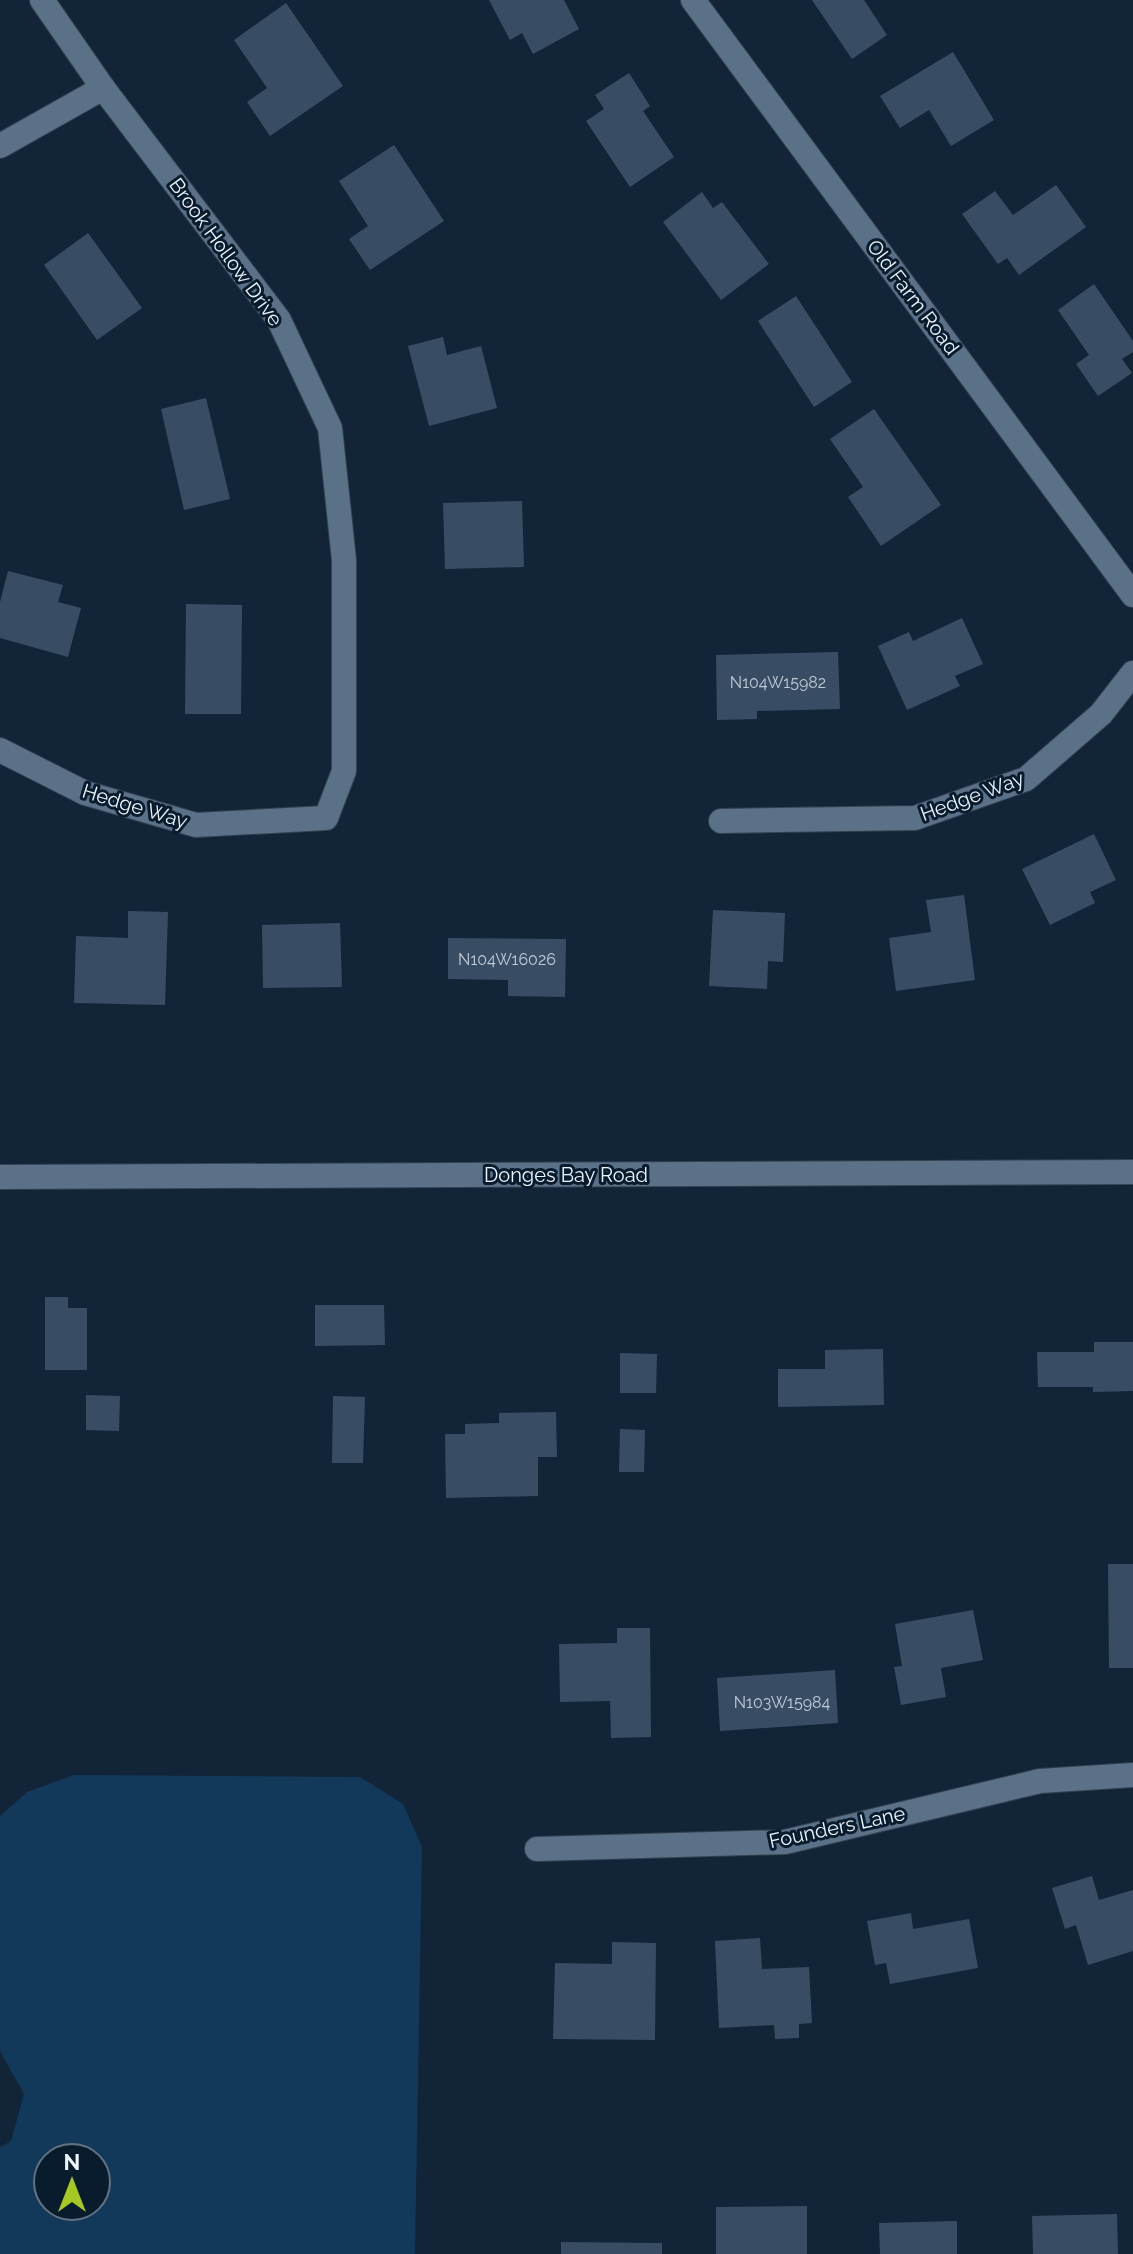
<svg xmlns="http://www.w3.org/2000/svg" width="1133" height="2254" viewBox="0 0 1133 2254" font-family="Raleway,sans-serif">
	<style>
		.green { fill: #12385a; fill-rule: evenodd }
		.building { fill: #384d63 }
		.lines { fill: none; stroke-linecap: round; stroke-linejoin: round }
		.street-casing { stroke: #344150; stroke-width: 26 }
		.secondary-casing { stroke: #344150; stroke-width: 26 }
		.street { stroke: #5b7188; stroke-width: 24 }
		.secondary { stroke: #5b7188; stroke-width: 24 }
		.labels { text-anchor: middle; stroke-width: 6; stroke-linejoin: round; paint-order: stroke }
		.number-label { font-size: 16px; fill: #c0cad6 }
		.street-label { font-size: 20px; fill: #edf4fc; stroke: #081c2e }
	</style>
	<rect width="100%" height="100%" fill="#122538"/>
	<path class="green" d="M74,1775L360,1777L403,1804L422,1847L415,2254H0V2147L11,2141L24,2094L0,2051V1816L27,1792ZM48,2158H96V2206H48Z"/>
	<g class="building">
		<path d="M489,0H564L579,29L533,54L522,33L510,40Z"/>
		<path d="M812,0H864L887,35L852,59Z"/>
		<path d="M286,3L343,86L270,136L247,102L267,88L234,40Z"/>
		<path d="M953,52L994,120L951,146L929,110L900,128L880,96Z"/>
		<path d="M629,73L650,106L643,111L674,157L630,187L586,121L604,109L595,95Z"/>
		<path d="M394,145L444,221L370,270L349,239L368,226L339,181Z"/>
		<path d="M1056,185L1086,227L1019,275L1007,258L998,264L962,214L995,191L1013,215Z"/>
		<path d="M702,192L713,208L722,202L769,264L721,300L663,222Z"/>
		<path d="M88,233L142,308L97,340L44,265Z"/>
		<path d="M1094,284L1133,341V352L1122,359L1132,373L1098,396L1076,364L1089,355L1058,310Z"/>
		<path d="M796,296L852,382L814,407L758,321Z"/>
		<path d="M443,337L447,355L481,346L497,408L429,426L408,346Z"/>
		<path d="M206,398L230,499L184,510L161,409Z"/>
		<path d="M874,409L941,505L881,546L848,497L863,487L830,439Z"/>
		<path d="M522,501L524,567L445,569L443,503Z"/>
		<path d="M8,571L63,585L58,602L81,608L68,657L0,638V602Z"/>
		<path d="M186,604L242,605L241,714H185Z"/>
		<path d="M962,618L983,664L955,676L960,686L907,710L878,646L909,632L913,641Z"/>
		<path d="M838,652L840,709L757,711V719L717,720L716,655Z"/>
		<path d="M1094,834L1116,880L1090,892L1095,903L1050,925L1022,869Z"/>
		<path d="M964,895L975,980L896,991L889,938L931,932L926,900Z"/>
		<path d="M713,910L785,913L783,962L768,961L767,989L709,986Z"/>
		<path d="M128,911L168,912L165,1005L74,1003L76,936L128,938Z"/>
		<path d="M340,923L342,987L263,988L262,925Z"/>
		<path d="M448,938L566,939L565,997L508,996V980L448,979Z"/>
		<path d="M45,1297H68V1308H87V1370H45Z"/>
		<path d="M315,1305H384L385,1345L315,1346Z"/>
		<path d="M1094,1342H1133V1391L1093,1392V1387H1038L1037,1352H1094Z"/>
		<path d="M883,1349L884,1405L778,1407V1369H825V1350Z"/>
		<path d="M620,1353L657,1354L656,1393H620Z"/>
		<path d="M86,1395L120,1396L119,1431L86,1430Z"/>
		<path d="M333,1396L365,1397L363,1463H332Z"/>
		<path d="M556,1412L557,1457H538V1496L446,1498L445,1434H465V1424L499,1423V1413Z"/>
		<path d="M620,1429L645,1430L644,1472H619Z"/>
		<path d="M1108,1564H1133V1668H1109Z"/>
		<path d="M973,1610L983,1660L941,1668L946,1697L901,1705L894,1667L902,1666L895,1624Z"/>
		<path d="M617,1628H650L651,1737L611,1738L610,1701L560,1702L559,1644L617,1643Z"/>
		<path d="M835,1670L838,1723L720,1731L717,1678Z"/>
		<path d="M1092,1876L1099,1900L1133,1890V1951L1088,1965L1076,1925L1065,1929L1052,1888Z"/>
		<path d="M911,1913L913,1929L969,1919L978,1968L890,1984L886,1963L875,1965L867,1921Z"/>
		<path d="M760,1938L762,1969L809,1967L812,2023L799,2024V2038L775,2039L774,2025L719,2028L715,1941Z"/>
		<path d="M612,1942L656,1943L655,2040L553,2039L555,1963L612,1964Z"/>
		<path d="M807,2206V2254H716V2207Z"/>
		<path d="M1117,2214L1118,2254H1033L1032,2216Z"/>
		<path d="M957,2221V2254H880L879,2223Z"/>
		<path d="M561,2242L662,2243V2254H561Z"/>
	</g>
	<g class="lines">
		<defs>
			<g id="street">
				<path d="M693,0L1133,595"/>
				<path d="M0,146L103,88"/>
				<path d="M0,750L85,793L196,825L326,818L344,771V560L330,428L279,320L103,88L42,0"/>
				<path d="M721,821L915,818L1026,779L1101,714L1133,673"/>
				<path d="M537,1849L785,1842L1040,1781L1133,1775"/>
			</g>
			<path id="secondary" d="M0,1177L1133,1172"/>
		</defs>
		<use href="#street" class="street-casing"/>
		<use href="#secondary" class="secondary-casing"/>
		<use href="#street" class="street"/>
		<use href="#secondary" class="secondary"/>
	</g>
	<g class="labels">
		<g class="number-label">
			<text x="778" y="688">N104W15982</text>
			<text x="507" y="965">N104W16026</text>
			<text x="782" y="1708">N103W15984</text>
		</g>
		<g class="street-label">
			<text transform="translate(226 252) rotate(54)" y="7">Brook Hollow Drive</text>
			<text transform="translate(913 297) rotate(53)" y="7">Old Farm Road</text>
			<text transform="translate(972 796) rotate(-20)" y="7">Hedge Way</text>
			<text transform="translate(135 806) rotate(17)" y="7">Hedge Way</text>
			<text x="566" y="1182">Donges Bay Road</text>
			<text transform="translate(837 1827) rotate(-12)" y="7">Founders Lane</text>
		</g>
	</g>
	<g transform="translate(72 2182)"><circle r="38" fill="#081c2e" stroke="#647280" stroke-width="2"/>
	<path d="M0-6L14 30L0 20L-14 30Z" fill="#a5c823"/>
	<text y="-12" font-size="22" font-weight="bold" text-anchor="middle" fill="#edf4fc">N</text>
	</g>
</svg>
